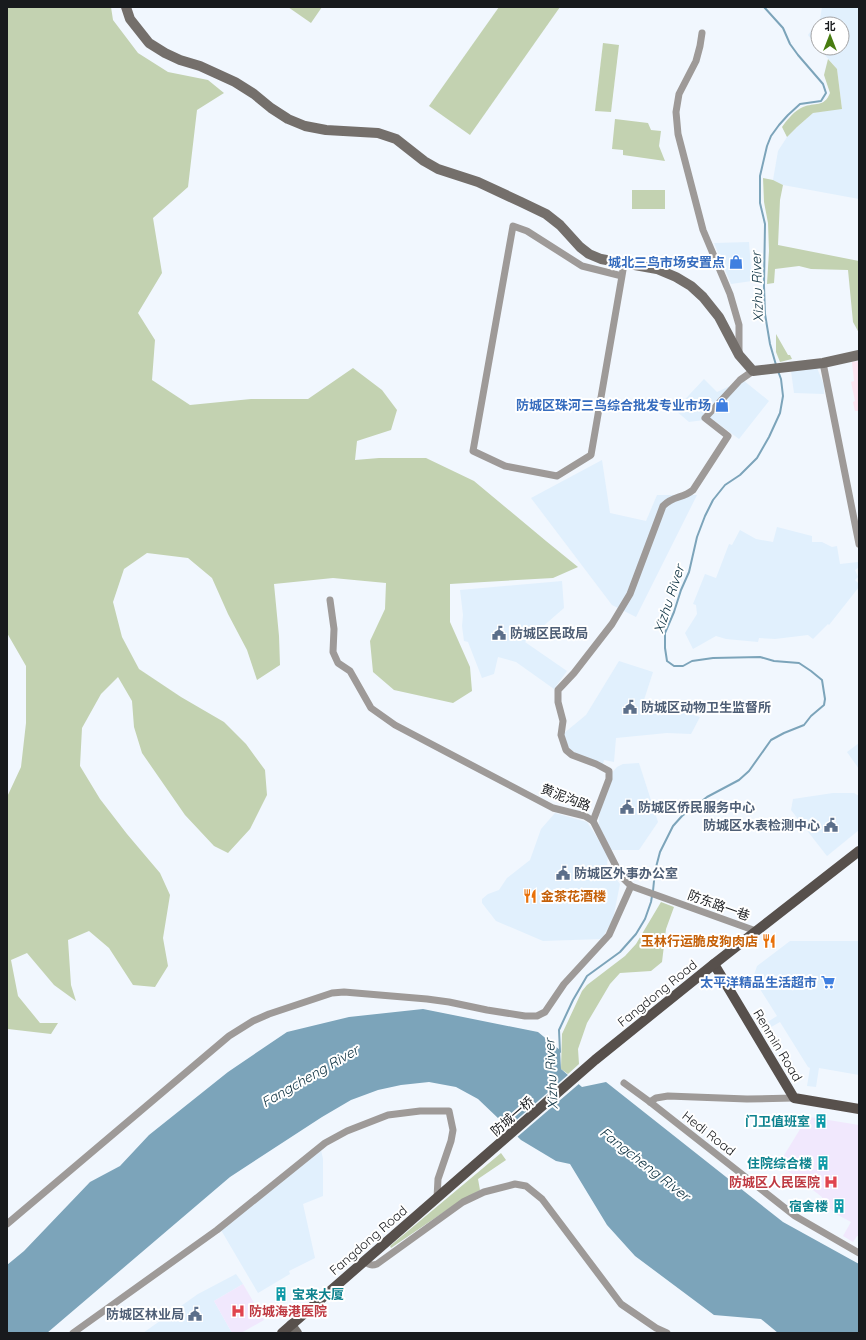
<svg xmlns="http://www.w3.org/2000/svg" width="866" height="1340" viewBox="0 0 866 1340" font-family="Quicksand,'Noto Sans SC',sans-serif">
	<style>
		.built { fill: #e1f0fd }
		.education { fill: #fce5f1 }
		.medical { fill: #f1e8fd }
		.green { fill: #c3d2b1 }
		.water { fill: #7ca4ba }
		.pier { fill: #f1f7fe }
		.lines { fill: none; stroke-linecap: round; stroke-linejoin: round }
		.stream { stroke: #7ca4ba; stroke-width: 2 }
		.street { stroke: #9e9a98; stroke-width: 7 }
		.secondary { stroke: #746f6b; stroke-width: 10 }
		.primary { stroke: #57504c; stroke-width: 10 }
		.labels { text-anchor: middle; stroke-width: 4; stroke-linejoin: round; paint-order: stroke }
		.shop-label { font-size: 13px; font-weight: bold; fill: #366cbe; stroke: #fff; text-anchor: end }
		.service-label { font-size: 13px; font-weight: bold; fill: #4e5e75; stroke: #fff; text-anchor: start }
		.street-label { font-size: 13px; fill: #181a1d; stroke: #fff }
		.food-label { font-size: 13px; font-weight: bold; fill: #c56008; stroke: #fff; text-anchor: start }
		.culture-label { font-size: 13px; font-weight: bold; fill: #0d838f; stroke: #fff; text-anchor: end }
		.health-label { font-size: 13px; font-weight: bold; fill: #be3a42; stroke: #fff; text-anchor: end }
		.water-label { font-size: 14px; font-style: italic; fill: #092e3e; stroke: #fff }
	</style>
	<rect width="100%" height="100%" fill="#f1f7fe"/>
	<g class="built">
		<path d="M822,7H859V199L783,185L773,180L778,151L787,137L797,127L813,113L842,108L837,69L819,48H842V24H818V47L808,35L820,19Z"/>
		<path d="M749,242L752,281L731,284L714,243Z"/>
		<path d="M817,368L824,385V394L794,393L791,371Z"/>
		<path d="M704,379L717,392L743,380L769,401L739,439L712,419L689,422L675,410Z"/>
		<path d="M602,460L610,513L646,521L657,495H697L636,617L612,605L531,498Z"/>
		<path d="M777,527L812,536V542H822L832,547L837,546L840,564L858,562L859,567L855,570L858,577L855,580L859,584V587L829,625L828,624L813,639L808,635L775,639L759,638L758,642L726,639L716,636L693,649L685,633L697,614L696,605L693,604L705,574L716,578L729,544L732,545L740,530L756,539L773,542Z"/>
		<path d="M562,581L564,608L525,642L567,671L554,689L516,662L498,657L494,674L482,678L468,642L464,641L462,626L463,615L460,590Z"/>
		<path d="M619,661L653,672L644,700L700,717L691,734L667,733L616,738L614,762L604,760L603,765L575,753L566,745L563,734L586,715Z"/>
		<path d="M859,743V769L847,752Z"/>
		<path d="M639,763L658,822L639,850H610L599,829V816L611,774L617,767L623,764Z"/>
		<path d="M833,793H854L859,796V830L827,856L791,810L793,799Z"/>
		<path d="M555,813L587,822L608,854L607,867L620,884L613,919L602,939L543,941L496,921L482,903V899L488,894L499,890L507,878L530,860L541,829Z"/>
		<path d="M790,941H859V1075L819,1068L816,1087L807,1086L810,1068L808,1067L780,1022L766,1030L763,1025L777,1016L753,978L757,966Z"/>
		<path d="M321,1150L323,1159V1196L303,1204L315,1258L289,1271L290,1274L258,1293L221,1230Z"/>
		<path d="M236,1274L243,1284L214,1301L232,1333H143L198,1294Z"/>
	</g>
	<path class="education" d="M859,361V414L858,411H855L853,402L855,401L851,382L854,381L852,362Z"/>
	<g class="medical">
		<path d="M804,1116L859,1125V1236H857L853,1242L843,1236L851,1222L838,1215L822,1202V1197L784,1168L788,1162L783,1157L802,1126Z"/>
		<path d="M243,1284L264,1320L241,1333H232L214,1301Z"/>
	</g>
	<g class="green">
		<path d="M7,7H111L113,20L138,53L168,72L208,80L224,93L197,110L188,187L153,218L162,273L138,313L155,340L152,380L190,405L251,399H308L353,368L382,390L397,410L391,430L357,441L355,460L379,458H426L474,481L546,541L578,567L553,578L450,584V622L470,667L472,691L453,703L394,690L373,672L370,641L385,609L386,583L333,578L274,584L279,636L280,665L257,680L247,650L228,614L212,578L188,558L147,553L124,569L113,602L122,637L139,669L181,697L224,722L246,744L265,770L267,795L250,829L228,853L214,846L185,815L142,753L134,727L132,701L118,677L101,694L82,728L80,766L100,799L127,834L160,873L170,895L163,938L168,966L155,987L133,985L109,948L89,931L68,940L71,985L76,1001L54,985L27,953L11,960L18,996L40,1023H58L51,1034L8,1029L7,1027V797L21,767L26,723V666L7,633Z"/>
		<path d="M288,7H322L311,23Z"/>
		<path d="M499,7H560L470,135L429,106Z"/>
		<path d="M603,43L619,45L611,112L595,111Z"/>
		<path d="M828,59L837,69L842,109L813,113L797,127L787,137L782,127C787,120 795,110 803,107C815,102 824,108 830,93L824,75Z"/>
		<path d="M615,119L648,123L651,130L661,131L659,146L665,161L623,155V150L612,149Z"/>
		<path d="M763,178L773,180L783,185L780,200L778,245L859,261V333L853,322L848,270L811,269L799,266L775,269L774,283L767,284L769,251L768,223L764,202Z"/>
		<rect x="632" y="190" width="33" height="19"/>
		<path d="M776,334L788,355H790L792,359L780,362L776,352Z"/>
		<path d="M661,902L674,907L666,929L662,962L651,971L620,973L610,984L587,1023L578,1049L579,1064L568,1074L561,1069L562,1034L582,991L587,985L625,956L636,944Z"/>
		<path d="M501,1153L506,1160L478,1179L480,1190L460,1201L391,1248L390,1246Z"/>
	</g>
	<path class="water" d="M423,1009L538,1032L560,1050L561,1069L582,1087L606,1082L783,1222L859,1264V1333H778L761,1319L714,1315L635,1256L607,1225L570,1164L556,1161L521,1140L478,1099L456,1087L429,1082L401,1085L378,1090L351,1100L322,1117L230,1177L47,1333H7V1265L24,1251L90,1182L120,1166L149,1135L228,1072L287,1032L349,1017Z"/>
	<path class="pier" d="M569,1074L580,1083L516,1138L506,1129Z"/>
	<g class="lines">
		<g class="stream">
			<path d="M764,7L783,28L790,44L798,55L823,84L826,93L821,101L800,104L788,115L779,125L771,136L767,146L760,176V203L765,224L764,286L765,314L770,344L776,365"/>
			<path d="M653,891L655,871L660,852L673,826L682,816L707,797L739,780L749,771L771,740L784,733L804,725L811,716L824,705L825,699L822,680L811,671L799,663L774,661L760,657L713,658L692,661L683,666H674L667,661L665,648V633L674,612L681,590L689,572L697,537L705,516L713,500L725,485L740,475L757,458L769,437L780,413L783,396L781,379L778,371"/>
			<path d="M560,1052L559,1030L573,1000L587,976L620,952L636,934L645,919L651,902L652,896"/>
		</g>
		<g class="street">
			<path d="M702,33L700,46L696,61L679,94L676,112L678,134L703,230L730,294L739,325V354"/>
			<path d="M622,276L582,266L527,231L513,226L473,451L505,466L557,476L591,455L622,276L624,264"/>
			<path d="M823,363L859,544"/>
			<path d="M330,600L334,629L333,652L338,663L350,671L371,708L395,725L553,808L585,816L593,821L621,876L631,886L756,931"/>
			<path d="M593,821L609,779V771L596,764L572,755L566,750L561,735L563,721L558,702V690L574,673L612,624L630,594L663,506C674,495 682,499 693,490L728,436L705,418L740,380L753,371"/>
			<path d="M624,1083L650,1102L795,1216L859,1253"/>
			<path d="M650,1102L656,1098L668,1096L747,1099L794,1098"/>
			<path d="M7,1224L229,1036L253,1021L269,1014L332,993L344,992L427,999L449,1002L487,1010L525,1016H537L545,1012L564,984L609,935L631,886"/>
			<path d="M365,1261C368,1265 372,1266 377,1264L463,1202L484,1192L515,1184L526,1186L542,1199L621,1304L656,1328L667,1333"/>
			<path d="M73,1333L217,1230L325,1143L347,1131L388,1115L420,1111H449L453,1130L451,1141L438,1179L437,1198"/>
		</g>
		<g class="secondary">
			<path d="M126,7L130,19L149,43L165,53L180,60L200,66L235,82L254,94L271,108L288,119L305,126L326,130L378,133L396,139L424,161L438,169L478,182L521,202L546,214L560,225L580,247L589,254L601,259L657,269L676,277L691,286L703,297L719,317L739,355L753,371L823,363L859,355"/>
			<path d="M291,1325L297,1333"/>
		</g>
		<g class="primary">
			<path d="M714,964L794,1098L859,1109"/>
			<path d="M282,1333L595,1060L714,964L859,851"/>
		</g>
	</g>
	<defs>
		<symbol id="shop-bare" viewBox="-9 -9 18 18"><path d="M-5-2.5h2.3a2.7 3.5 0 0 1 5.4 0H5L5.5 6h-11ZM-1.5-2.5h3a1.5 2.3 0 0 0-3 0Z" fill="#3f7fe0" stroke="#fff" stroke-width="2.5" paint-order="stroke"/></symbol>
		<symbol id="civic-bare" viewBox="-9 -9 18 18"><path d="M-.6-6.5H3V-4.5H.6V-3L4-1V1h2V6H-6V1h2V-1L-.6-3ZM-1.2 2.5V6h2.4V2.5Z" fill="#5c6f8a" stroke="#fff" stroke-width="2.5" paint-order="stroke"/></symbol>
		<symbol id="restaurant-bare" viewBox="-9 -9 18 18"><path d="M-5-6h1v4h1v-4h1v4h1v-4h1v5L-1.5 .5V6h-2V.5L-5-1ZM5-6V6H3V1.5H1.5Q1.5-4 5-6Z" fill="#e8710a" stroke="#fff" stroke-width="2.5" paint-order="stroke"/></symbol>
		<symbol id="supermarket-bare" viewBox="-9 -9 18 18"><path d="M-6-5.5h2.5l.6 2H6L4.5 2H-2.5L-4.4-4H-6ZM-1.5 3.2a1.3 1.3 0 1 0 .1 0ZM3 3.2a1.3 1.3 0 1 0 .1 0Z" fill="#3f7fe0" stroke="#fff" stroke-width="2.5" paint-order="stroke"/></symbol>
		<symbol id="building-bare" viewBox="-9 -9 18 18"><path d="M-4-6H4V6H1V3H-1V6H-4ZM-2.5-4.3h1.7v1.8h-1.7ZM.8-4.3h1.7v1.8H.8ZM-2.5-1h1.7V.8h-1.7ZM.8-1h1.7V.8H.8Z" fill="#0f9aa8" stroke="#fff" stroke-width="2.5" paint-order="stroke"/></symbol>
		<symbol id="hospital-bare" viewBox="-9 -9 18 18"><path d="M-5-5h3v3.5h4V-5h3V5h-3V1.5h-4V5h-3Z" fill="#e0444e" stroke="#fff" stroke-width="2.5" paint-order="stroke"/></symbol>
	</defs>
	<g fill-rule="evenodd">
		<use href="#shop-bare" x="726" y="252" width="20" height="20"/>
		<use href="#shop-bare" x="712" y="395" width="20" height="20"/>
		<use href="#civic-bare" x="489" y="623" width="20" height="20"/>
		<use href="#civic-bare" x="620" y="697" width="20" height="20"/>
		<use href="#civic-bare" x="617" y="797" width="20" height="20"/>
		<use href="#civic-bare" x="821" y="815" width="20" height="20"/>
		<use href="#civic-bare" x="553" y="863" width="20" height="20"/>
		<use href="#restaurant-bare" x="520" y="886" width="20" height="20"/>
		<use href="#restaurant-bare" x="759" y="931" width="20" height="20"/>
		<use href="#supermarket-bare" x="818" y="972" width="20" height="20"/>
		<use href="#building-bare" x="811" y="1111" width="20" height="20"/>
		<use href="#building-bare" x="813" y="1153" width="20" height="20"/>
		<use href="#hospital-bare" x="821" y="1172" width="20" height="20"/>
		<use href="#building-bare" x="829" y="1196" width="20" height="20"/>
		<use href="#building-bare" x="271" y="1284" width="20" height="20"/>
		<use href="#hospital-bare" x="228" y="1301" width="20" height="20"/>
		<use href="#civic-bare" x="185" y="1304" width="20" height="20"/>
	</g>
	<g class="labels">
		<g class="shop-label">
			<text x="725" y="267">城北三鸟市场安置点</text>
			<text x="711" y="410">防城区珠河三鸟综合批发专业市场</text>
			<text x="817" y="987">太平洋精品生活超市</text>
		</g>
		<g class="service-label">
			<text x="510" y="638">防城区民政局</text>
			<text x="641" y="712">防城区动物卫生监督所</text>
			<text x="638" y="812">防城区侨民服务中心</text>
			<text x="820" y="830" text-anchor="end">防城区水表检测中心</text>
			<text x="574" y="878">防城区外事办公室</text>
			<text x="184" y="1319" text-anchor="end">防城区林业局</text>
		</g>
		<g class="street-label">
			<text transform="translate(566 797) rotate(21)" y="5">黄泥沟路</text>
			<text transform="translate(719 905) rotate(20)" y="5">防东路一巷</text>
			<text transform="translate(657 993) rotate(-39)" y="5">Fangdong Road</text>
			<text transform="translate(778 1045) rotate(59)" y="5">Renmin Road</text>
			<text transform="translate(512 1116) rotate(-41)" y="5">防城一桥</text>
			<text transform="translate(709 1133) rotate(38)" y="5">Hedi Road</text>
			<text transform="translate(368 1240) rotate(-41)" y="5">Fangdong Road</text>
		</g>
		<g class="food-label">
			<text x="541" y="901">金茶花酒楼</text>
			<text x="758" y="946" text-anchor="end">玉林行运脆皮狗肉店</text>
		</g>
		<g class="culture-label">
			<text x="810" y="1126">门卫值班室</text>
			<text x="812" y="1168">住院综合楼</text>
			<text x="828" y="1211">宿舍楼</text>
			<text x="292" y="1299" text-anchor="start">宝来大厦</text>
		</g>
		<g class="health-label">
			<text x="820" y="1187">防城区人民医院</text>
			<text x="249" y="1316" text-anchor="start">防城海港医院</text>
		</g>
		<g class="water-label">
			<text transform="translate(757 287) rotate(-92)" y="5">Xizhu River</text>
			<text transform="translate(669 599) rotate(-72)" y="5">Xizhu River</text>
			<text transform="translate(551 1074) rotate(-93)" y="5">Xizhu River</text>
			<text transform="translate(310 1076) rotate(-30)" y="5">Fangcheng River</text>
			<text transform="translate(645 1164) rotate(38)" y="5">Fangcheng River</text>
		</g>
	</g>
	<rect width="866" height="1340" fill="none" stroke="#181a1d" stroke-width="16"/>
	<g transform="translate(830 36)"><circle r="19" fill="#ffffff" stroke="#a3a3a5"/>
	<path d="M0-3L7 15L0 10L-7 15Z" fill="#477c10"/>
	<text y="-6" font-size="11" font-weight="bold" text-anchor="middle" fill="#181a1d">北</text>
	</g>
</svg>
